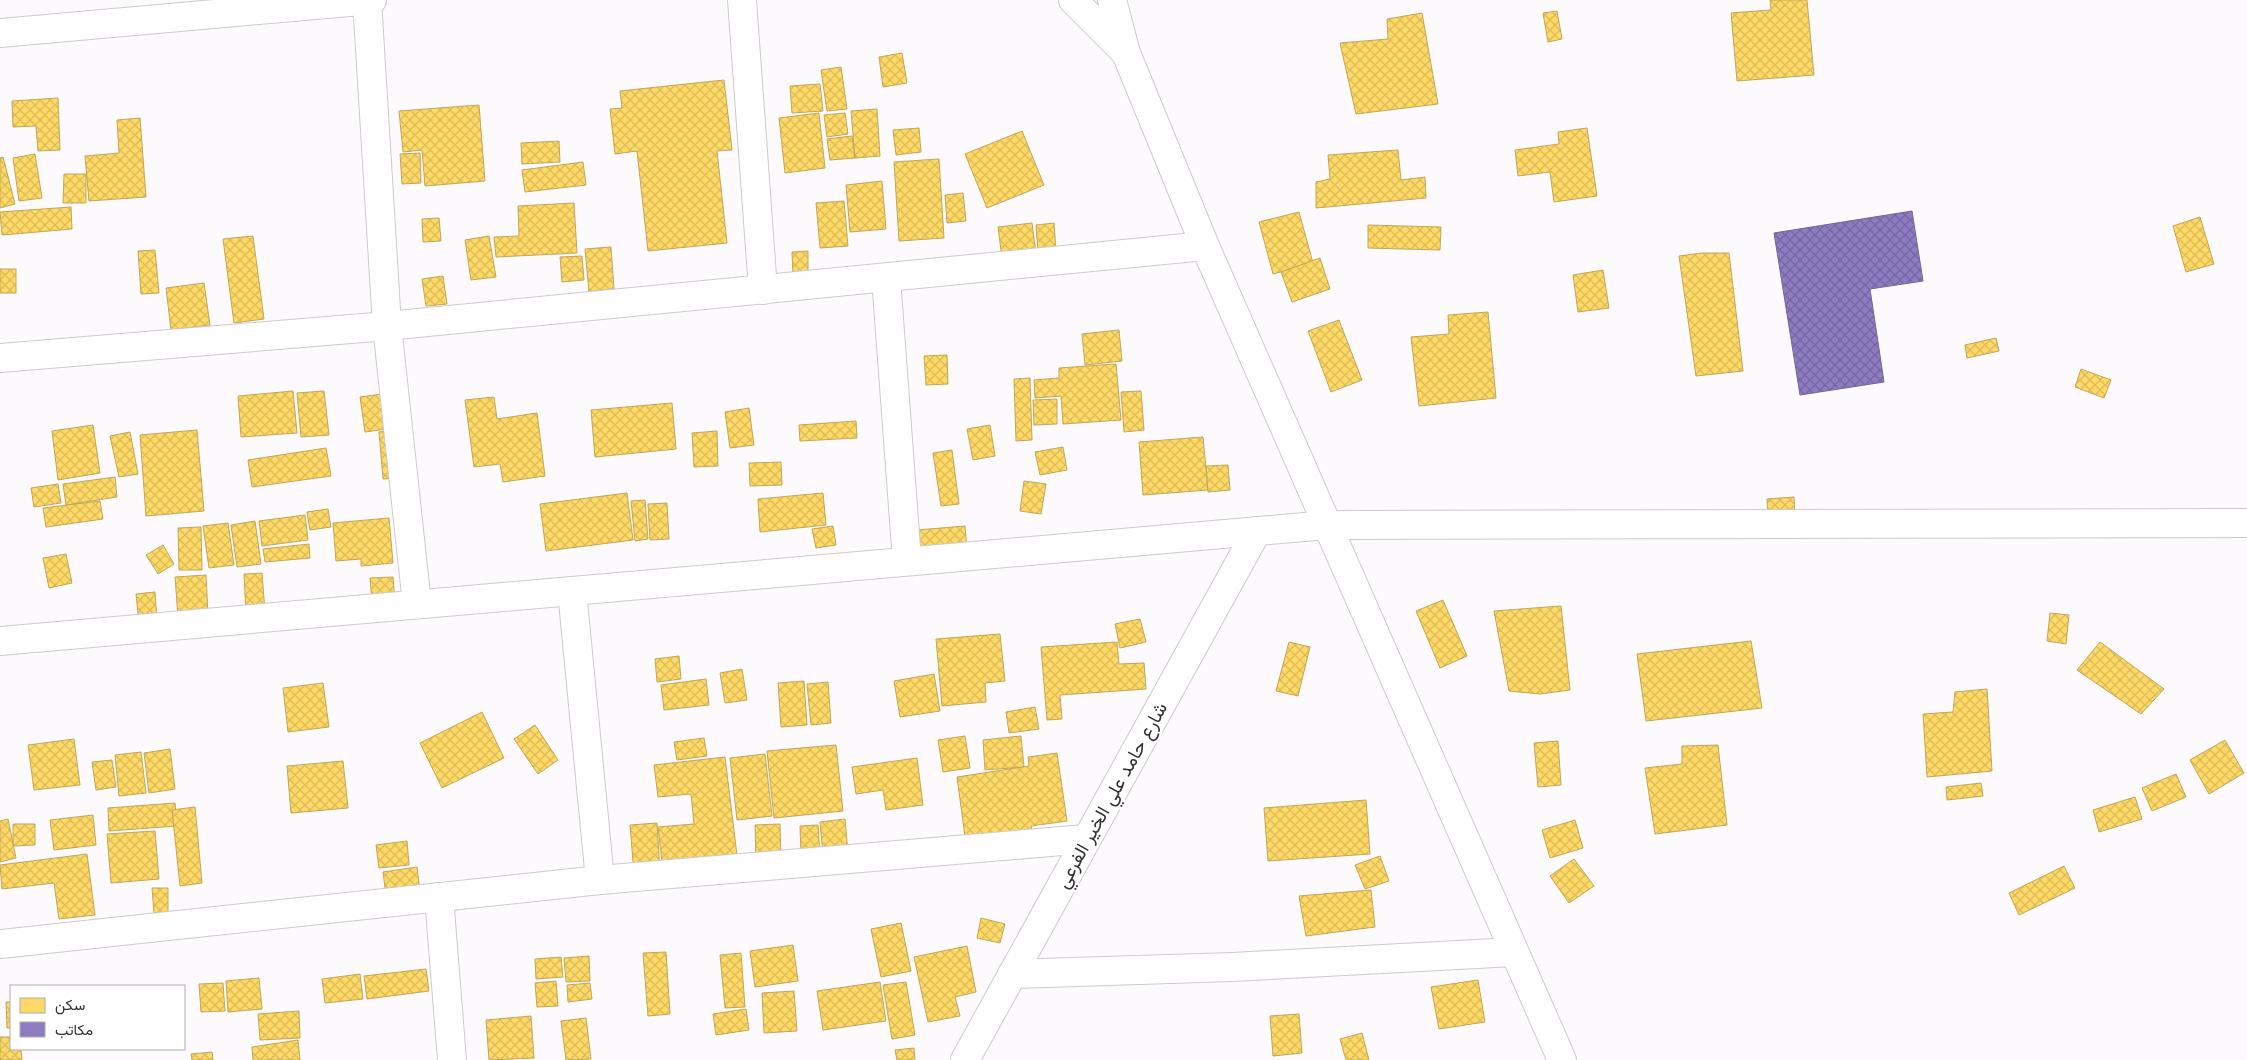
<svg xmlns="http://www.w3.org/2000/svg" width="2247" height="1060" viewBox="0 0 2247 1060" font-family="'Space Grotesk',Vazirmatn,sans-serif">
	<style>
		.homes { fill: url(#homes-cross-hatch); stroke: #c2a657 }
		.offices { fill: url(#offices-cross-hatch); stroke: #736598 }
		.lines { fill: none; stroke-linecap: round; stroke-linejoin: round }
		.street-casing { stroke: #cdcace; stroke-width: 30 }
		.secondary-casing { stroke: #cdcace; stroke-width: 30 }
		.street { stroke: #fffeff; stroke-width: 28 }
		.secondary { stroke: #fffeff; stroke-width: 28 }
		.labels { text-anchor: middle; stroke-width: 5; stroke-linejoin: round; paint-order: stroke }
		.street-label { font-size: 19px; fill: #343034; stroke: #fff }
	</style>
	<defs>
		<pattern id="homes-cross-hatch" width="8" height="8" patternUnits="userSpaceOnUse" patternTransform="scale(1.25)"><rect width="8" height="8" fill="#ffd966"/><path d="M0 0l8 8M0 8l8-8" fill="none" stroke="#dbbb59"/></pattern>
		<pattern id="offices-cross-hatch" width="8" height="8" patternUnits="userSpaceOnUse" patternTransform="scale(1.25)"><rect width="8" height="8" fill="#8e7cc3"/><path d="M0 0l8 8M0 8l8-8" fill="none" stroke="#75669f"/></pattern>
	</defs>
	<rect width="100%" height="100%" fill="#fdfafe"/>
	<g class="homes">
		<path d="M1770,0H1807L1814,75L1737,81L1731,13L1771,10Z"/>
		<path d="M1557,11L1562,39L1548,42L1543,13Z"/>
		<path d="M1422,13L1438,104L1356,114L1340,43L1388,39L1387,19Z"/>
		<path d="M902,53L907,83L883,87L879,57Z"/>
		<path d="M841,67L847,109L827,111L821,70Z"/>
		<path d="M724,80L732,150L717,151L727,243L648,251L637,151L615,154L610,109L622,108L620,91Z"/>
		<path d="M820,84L823,111L792,113L790,86Z"/>
		<path d="M58,98L60,150L38,151L36,126L13,127L12,101Z"/>
		<path d="M479,105L485,181L425,186L422,150L403,152L399,111Z"/>
		<path d="M877,109L880,156L855,158L851,111Z"/>
		<path d="M819,113L825,168L785,173L779,118Z"/>
		<path d="M845,113L848,134L827,137L824,115Z"/>
		<path d="M140,118L146,197L89,201L85,156L119,153L117,120Z"/>
		<path d="M919,128L921,152L896,155L893,130Z"/>
		<path d="M1587,128L1597,196L1554,202L1550,172L1518,176L1515,150L1559,144L1558,132Z"/>
		<path d="M1022,131L1044,185L987,208L965,154Z"/>
		<path d="M852,136L855,158L830,160L827,139Z"/>
		<path d="M559,141L560,162L522,164L521,143Z"/>
		<path d="M1398,150L1401,180L1425,177L1426,198L1316,208V182L1330,179L1328,155Z"/>
		<path d="M420,153L421,183L402,184L400,154Z"/>
		<path d="M35,154L42,198L19,201L13,158Z"/>
		<path d="M3,157L15,204L0,208V158Z"/>
		<path d="M939,159L944,238L899,241L894,162Z"/>
		<path d="M583,162L586,185L525,192L522,170Z"/>
		<path d="M64,174H86V203H63Z"/>
		<path d="M882,181L886,229L850,232L846,185Z"/>
		<path d="M963,193L966,221L947,223L945,195Z"/>
		<path d="M844,201L848,246L820,248L816,203Z"/>
		<path d="M574,203L577,253L496,257L494,237L519,236L518,206Z"/>
		<path d="M71,207L72,229L2,235L0,212Z"/>
		<path d="M1299,212L1313,263L1273,274L1259,222Z"/>
		<path d="M2200,217L2214,264L2186,272L2173,226Z"/>
		<path d="M439,218L441,241L423,242L422,219Z"/>
		<path d="M1032,223L1036,254L1002,258L998,227Z"/>
		<path d="M1054,223L1056,251L1038,252L1036,225Z"/>
		<path d="M1368,225L1441,227L1440,250L1368,248Z"/>
		<path d="M253,236L264,319L234,323L223,239Z"/>
		<path d="M489,236L496,277L471,280L465,240Z"/>
		<path d="M611,247L614,289L589,292L585,249Z"/>
		<path d="M155,250L159,293L141,294L138,251Z"/>
		<path d="M808,251V276H793L792,252Z"/>
		<path d="M1702,253H1729L1743,371L1696,376L1679,256Z"/>
		<path d="M582,256L584,280L562,282L560,257Z"/>
		<path d="M1320,258L1330,289L1292,302L1281,272Z"/>
		<rect x="0" y="269" width="16" height="24"/>
		<path d="M1603,270L1609,308L1578,312L1573,275Z"/>
		<path d="M443,276L447,304L426,306L422,279Z"/>
		<path d="M204,283L210,325L171,330L166,288Z"/>
		<path d="M1488,312L1496,398L1419,406L1411,337L1449,334L1448,315Z"/>
		<path d="M1339,320L1362,380L1331,392L1308,331Z"/>
		<path d="M1119,330L1122,361L1085,365L1082,334Z"/>
		<path d="M1996,338L1999,351L1967,358L1965,345Z"/>
		<path d="M947,355L948,384L926,385L924,356Z"/>
		<path d="M1116,364L1121,420L1063,424L1061,396L1035,398L1034,380L1059,378V368Z"/>
		<path d="M2081,369L2111,380L2104,398L2075,387Z"/>
		<path d="M1030,378L1032,440L1016,441L1014,379Z"/>
		<path d="M293,391L297,433L241,437L238,396Z"/>
		<path d="M324,391L329,435L301,437L297,393Z"/>
		<path d="M1141,391L1144,430L1124,432L1121,392Z"/>
		<path d="M382,394L387,429L365,432L360,397Z"/>
		<path d="M494,397L497,419L537,413L545,476L503,482L500,464L474,467L465,400Z"/>
		<path d="M1057,399V424L1034,425L1033,400Z"/>
		<path d="M672,403L676,449L595,457L591,410Z"/>
		<path d="M749,408L754,445L730,448L725,412Z"/>
		<path d="M856,421L857,438L800,441L799,425Z"/>
		<path d="M93,425L100,473L58,480L52,431Z"/>
		<path d="M990,425L995,456L973,460L967,429Z"/>
		<path d="M197,430L204,511L146,516L140,435Z"/>
		<path d="M397,430L401,478L383,479L379,432Z"/>
		<path d="M717,431L718,466L694,467L692,433Z"/>
		<path d="M130,432L138,474L119,477L110,436Z"/>
		<path d="M1203,437L1208,490L1143,495L1139,442Z"/>
		<path d="M1063,447L1067,470L1040,475L1035,452Z"/>
		<path d="M326,448L331,476L252,487L248,460Z"/>
		<path d="M952,450L959,504L941,506L933,453Z"/>
		<path d="M781,462L782,485L750,486L749,463Z"/>
		<path d="M1228,465L1230,490L1208,492L1206,466Z"/>
		<path d="M115,477L117,497L66,505L63,484Z"/>
		<path d="M1024,481L1046,484L1041,514L1020,511Z"/>
		<path d="M58,484L61,503L34,507L31,488Z"/>
		<path d="M627,493L633,540L546,551L540,504Z"/>
		<path d="M823,493L826,525L760,532L758,499Z"/>
		<path d="M1794,497L1795,520L1768,521L1767,499Z"/>
		<path d="M645,500L648,539L635,541L631,501Z"/>
		<path d="M100,501L103,519L46,527L43,508Z"/>
		<path d="M667,503L669,539L650,540L648,504Z"/>
		<path d="M328,509L331,527L310,530L307,512Z"/>
		<path d="M305,515L308,540L262,546L259,521Z"/>
		<path d="M389,518L393,563L361,566V559L336,561L333,523Z"/>
		<path d="M255,521L261,564L237,567L231,525Z"/>
		<path d="M228,523L234,565L209,568L203,526Z"/>
		<path d="M833,526L836,545L816,548L812,529Z"/>
		<path d="M965,526L967,550L920,555L917,530Z"/>
		<path d="M201,527L202,570H179L178,528Z"/>
		<path d="M309,544L310,558L265,562L263,549Z"/>
		<path d="M163,545L174,564L158,574L146,555Z"/>
		<path d="M66,554L72,583L49,588L43,558Z"/>
		<path d="M262,573L265,612L246,614L244,574Z"/>
		<path d="M206,575L208,615L178,617L175,577Z"/>
		<path d="M393,577L395,601L372,603L370,578Z"/>
		<path d="M155,592L157,621L139,623L136,594Z"/>
		<path d="M1443,600L1467,656L1440,668L1416,611Z"/>
		<path d="M1561,606L1570,690L1540,694L1509,691L1494,611Z"/>
		<path d="M2050,613L2069,615L2066,644L2047,641Z"/>
		<path d="M1140,619L1146,642L1120,648L1115,624Z"/>
		<path d="M1000,634L1005,681L985,683L986,702L942,706L936,639Z"/>
		<path d="M1751,641L1762,708L1646,721L1637,654Z"/>
		<path d="M1117,642L1119,664L1144,663L1146,689L1060,695L1062,719L1047,720L1041,647Z"/>
		<path d="M1289,642L1310,647L1298,696L1276,691Z"/>
		<path d="M2100,642L2164,689L2141,714L2077,670Z"/>
		<path d="M679,656L681,679L657,682L655,659Z"/>
		<path d="M742,669L747,700L725,703L720,673Z"/>
		<path d="M934,674L940,711L900,717L894,681Z"/>
		<path d="M706,679L709,705L664,710L661,685Z"/>
		<path d="M804,681L807,725L781,727L778,683Z"/>
		<path d="M828,682L831,723L811,725L807,684Z"/>
		<path d="M323,683L329,727L288,732L283,688Z"/>
		<path d="M1987,689L1992,771L1927,777L1923,714L1953,712L1955,692Z"/>
		<path d="M1035,707L1039,729L1009,733L1006,712Z"/>
		<path d="M482,712L504,758L442,788L420,743Z"/>
		<path d="M535,725L558,760L538,774L514,739Z"/>
		<path d="M965,736L970,768L943,772L938,740Z"/>
		<path d="M1021,736L1024,767L985,770L983,740Z"/>
		<path d="M704,738L707,756L677,760L674,742Z"/>
		<path d="M74,739L80,785L34,790L28,745Z"/>
		<path d="M2225,740L2244,773L2209,794L2190,760Z"/>
		<path d="M1558,741L1561,785L1538,787L1534,743Z"/>
		<path d="M836,745L843,811L774,818L767,751Z"/>
		<path d="M1718,745L1727,825L1655,834L1645,768L1682,764V746Z"/>
		<path d="M170,749L175,789L149,793L144,753Z"/>
		<path d="M141,752L146,793L119,796L115,755Z"/>
		<path d="M1057,753L1067,821L1031,826L1033,835L966,844L957,777L1029,766L1028,757Z"/>
		<path d="M765,754L772,816L737,820L730,758Z"/>
		<path d="M725,757L738,863L663,871L658,827L694,824L691,794L658,797L654,765Z"/>
		<path d="M917,758L923,805L886,810L883,790L856,794L852,767Z"/>
		<path d="M112,760L116,787L96,790L92,762Z"/>
		<path d="M343,761L348,808L291,813L287,766Z"/>
		<path d="M2176,774L2186,797L2152,811L2142,788Z"/>
		<path d="M1981,783L1983,796L1947,800L1946,787Z"/>
		<path d="M2135,797L2142,819L2099,832L2093,810Z"/>
		<path d="M1366,800L1370,854L1268,861L1264,808Z"/>
		<path d="M175,803L177,826L109,831L108,808Z"/>
		<path d="M195,807L202,883L180,886L172,810Z"/>
		<path d="M93,815L96,845L54,850L50,820Z"/>
		<path d="M8,819L16,858L0,862V821Z"/>
		<path d="M845,819L848,853L823,855L820,822Z"/>
		<path d="M1575,820L1583,848L1550,858L1542,830Z"/>
		<path d="M657,823L660,872L634,874L630,825Z"/>
		<path d="M13,824H35V845L13,846Z"/>
		<path d="M780,824L781,859L756,860L755,825Z"/>
		<path d="M818,825L820,854L801,855L800,826Z"/>
		<path d="M155,831L159,879L111,883L107,834Z"/>
		<path d="M407,841L409,865L379,868L376,845Z"/>
		<path d="M87,854L95,915L59,919L54,883L2,889L0,865Z"/>
		<path d="M1380,856L1389,881L1365,889L1355,865Z"/>
		<path d="M1574,859L1594,886L1569,903L1550,876Z"/>
		<path d="M2064,866L2075,888L2019,915L2009,893Z"/>
		<path d="M417,867L420,892L386,896L383,872Z"/>
		<path d="M152,888H168V912L154,913Z"/>
		<path d="M1371,890L1375,927L1306,936L1299,896Z"/>
		<path d="M981,918L1005,924L1000,943L977,938Z"/>
		<path d="M901,923L911,971L881,977L871,929Z"/>
		<path d="M793,945L798,981L755,987L750,951Z"/>
		<path d="M967,946L976,992L955,997L960,1016L928,1022L914,957Z"/>
		<path d="M666,952L670,1014L648,1016L643,953Z"/>
		<path d="M741,953L745,1007L725,1008L720,955Z"/>
		<path d="M589,956L590,981L566,982L564,958Z"/>
		<path d="M561,957L563,977L536,979L535,959Z"/>
		<path d="M426,969L429,991L367,999L364,976Z"/>
		<path d="M360,974L363,999L325,1003L322,979Z"/>
		<path d="M259,978L262,1009L228,1012L226,981Z"/>
		<path d="M1478,980L1485,1022L1439,1029L1431,987Z"/>
		<path d="M556,981L558,1006L537,1007L535,983Z"/>
		<path d="M880,982L886,1021L823,1030L817,991Z"/>
		<path d="M906,982L915,1035L892,1039L883,985Z"/>
		<path d="M223,983L225,1011L201,1012L199,984Z"/>
		<path d="M590,983L592,999L568,1002L567,985Z"/>
		<path d="M794,991L797,1031L764,1033L762,993Z"/>
		<path d="M6,1002H11V1028H7Z"/>
		<path d="M746,1009L749,1030L716,1035L713,1014Z"/>
		<path d="M299,1011L300,1038L260,1040L258,1014Z"/>
		<path d="M1299,1014L1302,1053L1273,1056L1270,1016Z"/>
		<path d="M531,1016L534,1058L489,1060L486,1020Z"/>
		<path d="M586,1018L591,1059L566,1060L561,1021Z"/>
		<path d="M1362,1033L1369,1060H1346L1340,1039Z"/>
		<path d="M0,1037H11V1049H21L22,1060H0Z"/>
		<path d="M298,1040L300,1060H253L252,1047Z"/>
		<path d="M914,1048L915,1060H897L895,1050Z"/>
		<path d="M212,1052L213,1060H192L191,1054Z"/>
	</g>
	<path class="offices" d="M1912,211L1923,281L1870,289L1884,382L1800,395L1774,233Z"/>
	<g class="lines">
		<defs>
			<g id="street">
				<path d="M367,0L387,326L417,604"/>
				<path d="M742,0L763,290"/>
				<path d="M1073,0L1126,53"/>
				<path d="M0,33L372,0"/>
				<path d="M886,278L907,561"/>
				<path d="M0,358L387,326L1205,246"/>
				<path d="M572,591L600,880"/>
				<path d="M0,641L1327,525L2247,523"/>
				<path d="M439,897L452,1060"/>
				<path d="M0,944L600,880L1086,839"/>
				<path d="M1012,974L1232,967L1514,952"/>
				<path d="M965,1060L1257,531"/>
			</g>
			<path id="secondary" d="M1112,0L1126,53L1205,246L1562,1060"/>
		</defs>
		<use href="#street" class="street-casing"/>
		<use href="#secondary" class="secondary-casing"/>
		<use href="#street" class="street"/>
		<use href="#secondary" class="secondary"/>
	</g>
	<g class="labels">
		<g class="street-label">
			<text transform="translate(1111 795) rotate(-61)" y="7">شارع حامد علي الخير الفرعي</text>
		</g>
	</g>
	<rect x="10" y="985" width="175" height="65" fill="#ffffff" stroke="#aeacae"/>
	<rect x="20" y="998" width="25" height="15" fill="#ffd966" stroke="#aeacae"/>
	<text x="55" y="1010" font-size="15" fill="#343034">سكن</text>
	<rect x="20" y="1022" width="25" height="15" fill="#8e7cc3" stroke="#aeacae"/>
	<text x="55" y="1035" font-size="15" fill="#343034">مكاتب</text>
</svg>
